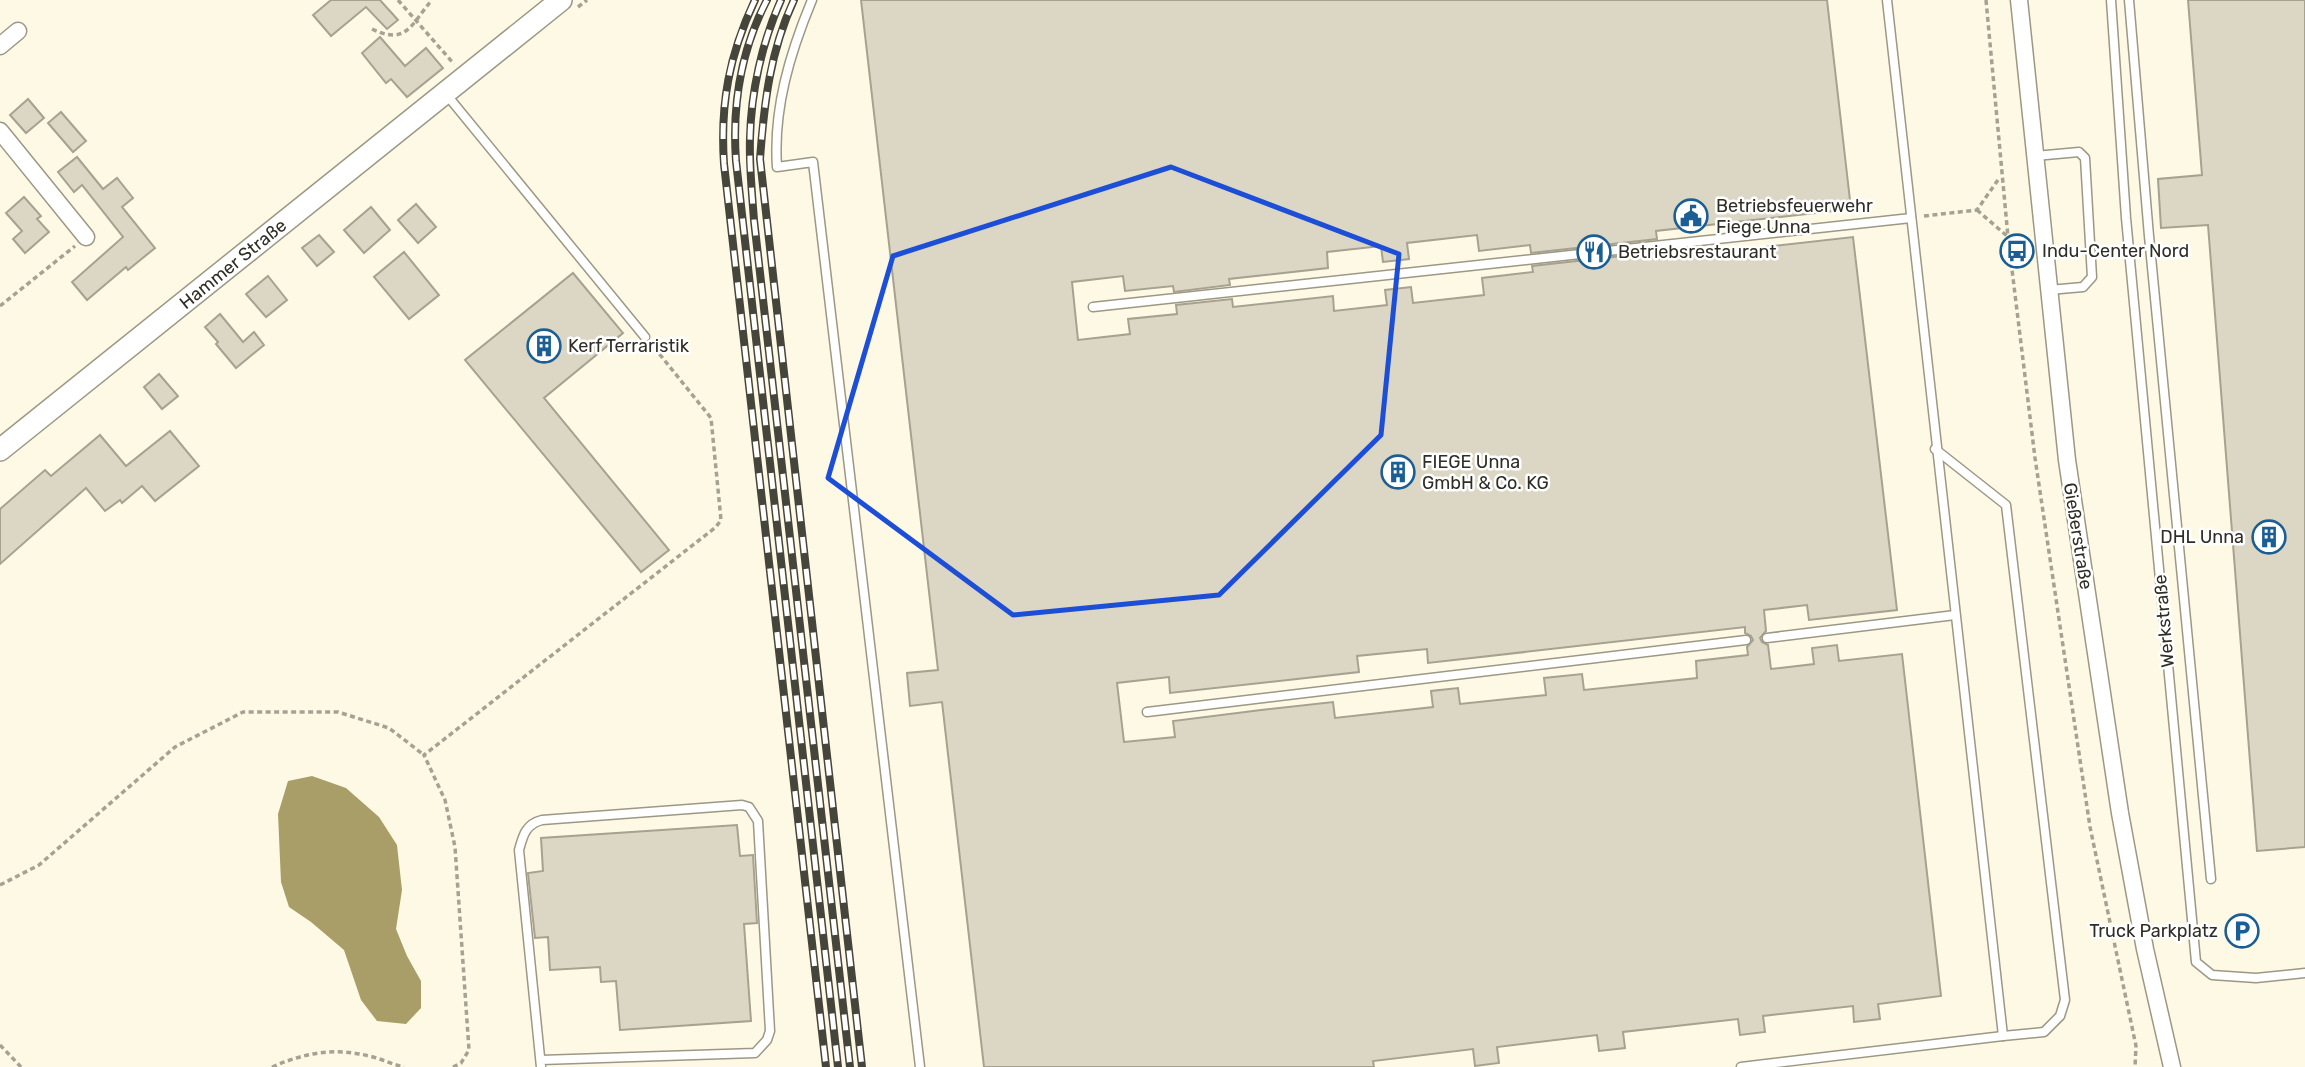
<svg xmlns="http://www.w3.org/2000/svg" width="2305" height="1067" viewBox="0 0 2305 1067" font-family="Rubik,sans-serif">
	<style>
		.water { fill: #aa9e68 }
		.building { fill: #dbd7c4; stroke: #a6a28f; stroke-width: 2; fill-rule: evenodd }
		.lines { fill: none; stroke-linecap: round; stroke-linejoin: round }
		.lane-casing { stroke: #9c9885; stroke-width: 11 }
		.street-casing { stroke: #9c9885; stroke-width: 19 }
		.secondary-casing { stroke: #9c9885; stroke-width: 24 }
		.path { stroke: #a5a293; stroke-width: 3.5; stroke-dasharray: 5 3.5; stroke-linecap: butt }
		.lane { stroke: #fff; stroke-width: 8 }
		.street { stroke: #fff; stroke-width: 16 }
		.secondary { stroke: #fff; stroke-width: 21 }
		.rail-casing { stroke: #46453b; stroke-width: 8 }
		.rail { stroke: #fff; stroke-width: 5; stroke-dasharray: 16; stroke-linecap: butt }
		.marked { fill: none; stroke: #1d4ed8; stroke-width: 5; stroke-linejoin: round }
		.labels { text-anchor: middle; stroke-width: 5; stroke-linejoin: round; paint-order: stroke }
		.poi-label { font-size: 18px; fill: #2f2e26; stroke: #fff; text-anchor: start }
		.street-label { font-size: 18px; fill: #2f2e26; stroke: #fff }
	</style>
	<rect width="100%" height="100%" fill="#fef9e5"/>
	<path class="water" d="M312,776L346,788L379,817L397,845L402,890L396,929L407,956L421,981V1008L406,1024L377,1021L361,1000L344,950L311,922L289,907L281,882L278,814L288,781Z"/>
	<g class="building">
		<path d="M331,0H380L398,20L387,29L366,7L331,36L313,15Z"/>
		<path d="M861,0H1827L1851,209L1656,231L1657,239L1531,253L1530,245L1479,251L1477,235L1407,243L1409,259L1383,262L1381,246L1327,252L1328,268L1229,279L1230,285L1174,292L1173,286L1125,291L1123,276L1072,282L1078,340L1130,334L1128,319L1177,314L1176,305L1232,299L1233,307L1333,296L1334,311L1387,305L1385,290L1411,287L1413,303L1484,295L1482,278L1533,272L1532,266L1658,252L1659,259L1853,237L1897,610L1809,620L1807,605L1764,610L1766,631L1760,638L1762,642L1768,645L1771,669L1814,664L1812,648L1837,645L1839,661L1902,654L1941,996L1878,1004L1880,1019L1854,1022L1853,1006L1763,1016L1765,1032L1740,1035L1738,1019L1623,1032L1625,1048L1599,1051L1597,1035L1497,1047L1499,1063L1475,1066L1473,1049L1373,1061L1374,1067H984L942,702L910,706L907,673L938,670ZM1745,627V633L1751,636L1753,640L1747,647L1748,655L1696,661L1697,678L1584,690L1582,674L1544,678L1546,695L1460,704L1458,688L1431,691L1433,707L1335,718L1333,702L1261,710L1173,721L1175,737L1124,742L1117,683L1169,677L1170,693L1359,672L1357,656L1427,649L1428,663Z"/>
		<path d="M2188,0H2305V847L2257,851L2208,225L2161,228L2158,179L2202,175Z"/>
		<path d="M380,37L405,66L426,48L443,68L407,97L391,79L386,83L362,53Z"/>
		<path d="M28,99L44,118L26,133L10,115Z"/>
		<path d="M61,112L86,141L73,152L48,123Z"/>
		<path d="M77,157L103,189L117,178L133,198L122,207L155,248L128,270L126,267L87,300L72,282L123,237L82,185L74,192L58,172Z"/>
		<path d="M24,197L41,216L37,219L49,232L25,253L13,239L22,231L6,213Z"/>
		<path d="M416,204L436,227L418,243L398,220Z"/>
		<path d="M371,207L390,230L364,253L344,230Z"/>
		<path d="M319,235L334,252L317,266L302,248Z"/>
		<path d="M404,252L439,295L409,319L374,277Z"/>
		<path d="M573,273L623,333L544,398L669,550L641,572L465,360Z"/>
		<path d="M268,276L287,300L266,317L246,294Z"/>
		<path d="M220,314L243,342L254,332L264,345L236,368L216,344L218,342L205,327Z"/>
		<path d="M159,374L178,396L162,409L144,387Z"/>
		<path d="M170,431L199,466L155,501L142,486L122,503L120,500L105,511L86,488L0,564V509L45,470L51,476L100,435L126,466Z"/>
		<path d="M737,825L740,856L753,855L757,923L744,924L751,1021L620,1030L616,981L601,982L600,967L550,970L548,937L535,938L529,883L528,873L543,871L541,838Z"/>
	</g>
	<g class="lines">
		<defs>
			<g id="lane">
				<path d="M812,0C790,53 773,109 777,167L813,162L920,1067"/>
				<path d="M2111,0L2126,218L2196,962L2212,975L2256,978L2305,973"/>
				<path d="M2129,0L2149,236L2211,879"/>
				<path d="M446,94L645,337"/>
				<path d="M2035,156L2079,152L2085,158L2092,277L2083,287L2049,290"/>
				<path d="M1093,307L1911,218"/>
				<path d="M1935,449L2006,505L2065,1000L2060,1016L2044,1032L2003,1036"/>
				<path d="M1767,638L1955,615"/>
				<path d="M1147,712L1746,640"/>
				<path d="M541,1060L755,1053L767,1040L770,1031L758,821L749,807L742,805L542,820C526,824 523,835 519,850L541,1067"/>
				<path d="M1741,1067L2003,1036L1887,0"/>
			</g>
			<g id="street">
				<path d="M2019,0L2067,460L2120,813L2145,949L2172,1067"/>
				<path d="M0,46L18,31"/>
				<path d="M0,131L86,237"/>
			</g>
			<path id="secondary" d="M0,450L561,0"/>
		</defs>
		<use href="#lane" class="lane-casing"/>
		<use href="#street" class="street-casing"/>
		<use href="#secondary" class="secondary-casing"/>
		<g class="path">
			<path d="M398,0L454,64"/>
			<path d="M1986,0L2008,237L2035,458L2090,827L2136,1046L2135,1067"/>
			<path d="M578,7L587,0"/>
			<path d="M372,29C407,46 411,24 432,0"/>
			<path d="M1977,210L2007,236"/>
			<path d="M1924,216L1977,210L2000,177"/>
			<path d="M0,306L75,246"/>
			<path d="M0,885L39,865L175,747L243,712H338L389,728L424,755"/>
			<path d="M0,1045L21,1067"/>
			<path d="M272,1067C307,1052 336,1047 373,1057C384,1060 394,1065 404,1067"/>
			<path d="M453,1067L461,1063L469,1050L455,847L445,800L424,755L716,527L721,520L711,418L653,346"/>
		</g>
		<use href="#lane" class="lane"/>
		<use href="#street" class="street"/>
		<use href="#secondary" class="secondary"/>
		<defs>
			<g id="rail">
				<path d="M755,0C729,55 720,104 724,164L826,1067"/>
				<path d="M767,0C741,50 732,105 736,161L838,1067"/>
				<path d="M781,0C762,42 751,92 750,138C749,165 752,193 754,220L850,1067"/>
				<path d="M794,0C770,51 764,104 760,159L862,1067"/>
			</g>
		</defs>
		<use href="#rail" class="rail-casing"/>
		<use href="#rail" class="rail"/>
	</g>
	<path class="marked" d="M1171,167L1399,254L1381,435L1219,595L1013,615L828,478L893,256Z"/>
	<defs>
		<symbol id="civic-ring" viewBox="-11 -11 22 22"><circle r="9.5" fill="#fff" stroke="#1b5e93" stroke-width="1.5"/><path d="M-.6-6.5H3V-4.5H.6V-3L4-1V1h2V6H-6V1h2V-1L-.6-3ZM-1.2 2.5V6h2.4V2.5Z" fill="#1b5e93"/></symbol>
		<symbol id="bus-ring" viewBox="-11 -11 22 22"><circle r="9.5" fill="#fff" stroke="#1b5e93" stroke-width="1.5"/><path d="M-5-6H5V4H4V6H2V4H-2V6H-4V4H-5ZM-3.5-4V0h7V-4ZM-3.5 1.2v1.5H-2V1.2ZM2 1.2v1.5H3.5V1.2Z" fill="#1b5e93"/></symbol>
		<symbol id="restaurant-ring" viewBox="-11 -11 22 22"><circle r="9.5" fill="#fff" stroke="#1b5e93" stroke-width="1.5"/><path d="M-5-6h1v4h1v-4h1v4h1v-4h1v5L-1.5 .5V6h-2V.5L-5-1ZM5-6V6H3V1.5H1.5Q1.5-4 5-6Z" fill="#1b5e93"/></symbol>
		<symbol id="building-ring" viewBox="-11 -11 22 22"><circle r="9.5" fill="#fff" stroke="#1b5e93" stroke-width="1.5"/><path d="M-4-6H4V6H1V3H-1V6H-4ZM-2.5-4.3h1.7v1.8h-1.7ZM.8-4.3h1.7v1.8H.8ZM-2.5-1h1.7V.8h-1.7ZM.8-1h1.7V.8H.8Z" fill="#1b5e93"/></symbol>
		<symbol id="parking-ring" viewBox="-11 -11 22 22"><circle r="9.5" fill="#fff" stroke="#1b5e93" stroke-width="1.5"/><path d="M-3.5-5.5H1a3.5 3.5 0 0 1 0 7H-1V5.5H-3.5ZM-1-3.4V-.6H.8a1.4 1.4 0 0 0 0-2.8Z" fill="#1b5e93"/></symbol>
	</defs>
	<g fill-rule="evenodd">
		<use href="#civic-ring" x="1672" y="197" width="38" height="38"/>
		<use href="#bus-ring" x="1998" y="232" width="38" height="38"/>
		<use href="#restaurant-ring" x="1575" y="233" width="38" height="38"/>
		<use href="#building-ring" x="525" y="327" width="38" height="38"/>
		<use href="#building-ring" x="1379" y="453" width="38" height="38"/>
		<use href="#building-ring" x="2250" y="518" width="38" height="38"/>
		<use href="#parking-ring" x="2223" y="912" width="38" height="38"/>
	</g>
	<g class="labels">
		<g class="poi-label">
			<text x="1716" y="212">Betriebsfeuerwehr<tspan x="1716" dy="21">Fiege Unna</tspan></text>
			<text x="2042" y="257">Indu-Center Nord</text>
			<text x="1618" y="258">Betriebsrestaurant</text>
			<text x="568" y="352">Kerf Terraristik</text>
			<text x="1422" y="468">FIEGE Unna<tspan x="1422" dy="21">GmbH &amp; Co. KG</tspan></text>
			<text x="2244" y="543" text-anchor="end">DHL Unna</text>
			<text x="2218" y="937" text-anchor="end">Truck Parkplatz</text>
		</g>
		<g class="street-label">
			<text transform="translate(233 264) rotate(-39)" y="6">Hammer Straße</text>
			<text transform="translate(2078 536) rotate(81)" y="6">Gießerstraße</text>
			<text transform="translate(2164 621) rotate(-95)" y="6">Werkstraße</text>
		</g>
	</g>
</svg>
